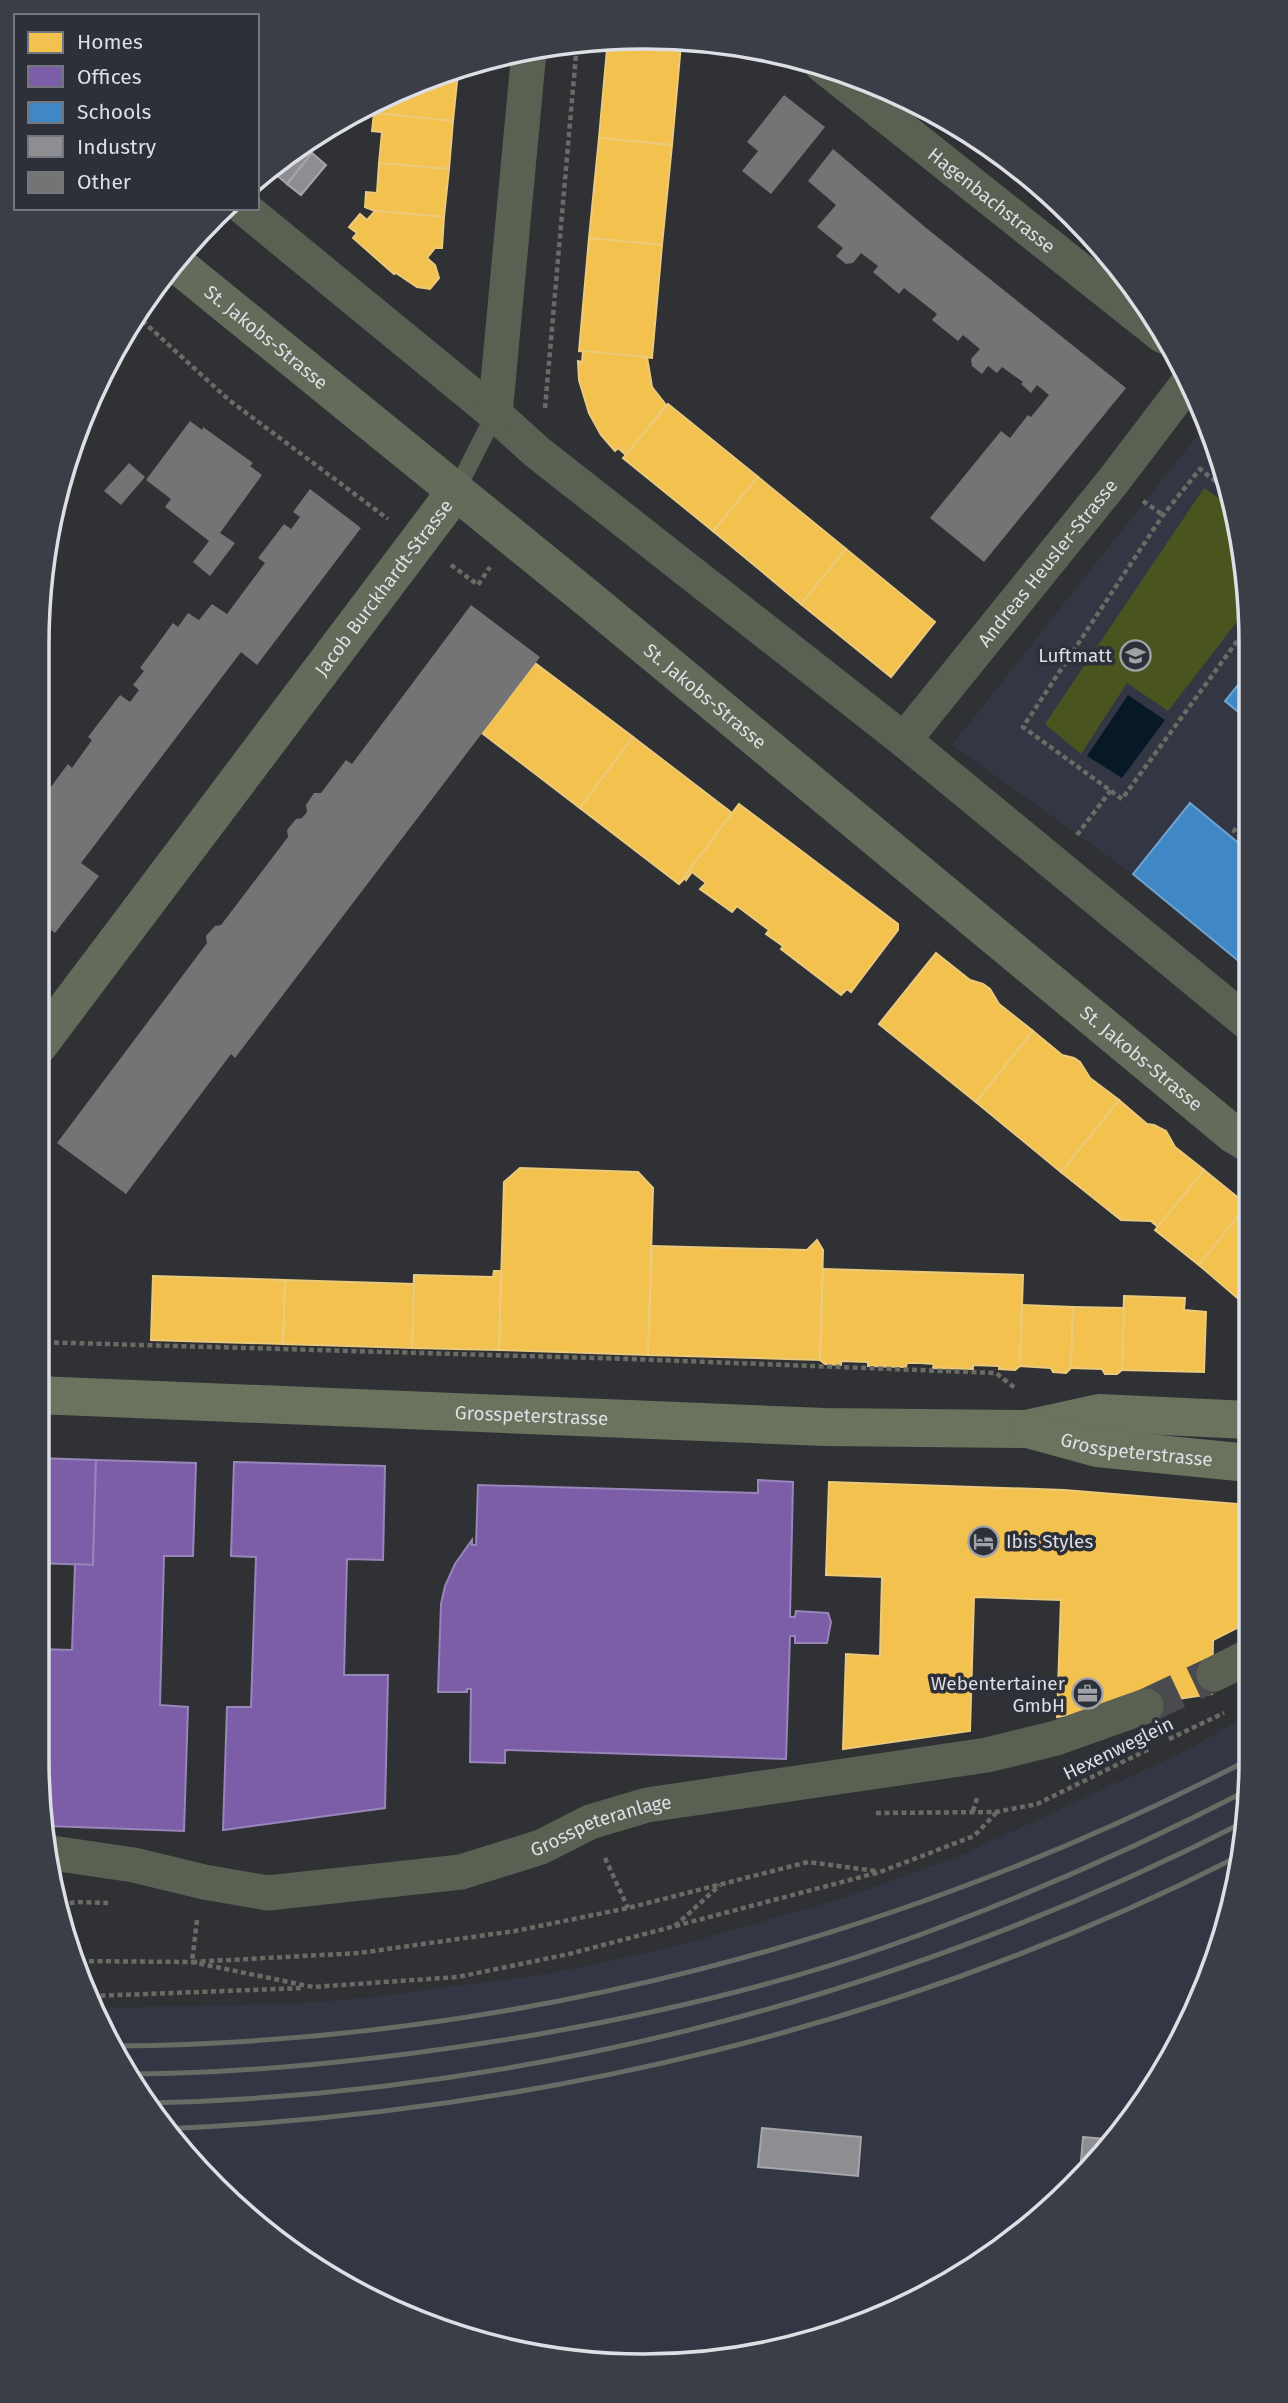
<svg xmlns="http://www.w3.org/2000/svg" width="1288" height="2403" viewBox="0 0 1288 2403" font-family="'Fira Sans',sans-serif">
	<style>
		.built { fill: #333744 }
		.green { fill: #49541e }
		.water { fill: #071827 }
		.homes { fill: #f2c14e; stroke: #ecca7b; stroke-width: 2 }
		.offices { fill: #7b5ea7; stroke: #9885ba; stroke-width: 2 }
		.schools { fill: #3f88c5; stroke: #6ea2cf; stroke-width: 2 }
		.industry { fill: #8d8d92; stroke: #a5a6ab; stroke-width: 2 }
		.building { fill: #757475 }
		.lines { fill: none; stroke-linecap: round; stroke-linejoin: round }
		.street-tunnel { stroke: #4a4b4f; stroke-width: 35; stroke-dasharray: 35 18; stroke-linecap: butt }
		.path { stroke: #696c65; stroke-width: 4.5; stroke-dasharray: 5 3.5; stroke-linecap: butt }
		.lane { stroke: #5a6153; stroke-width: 18 }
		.street { stroke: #5a6153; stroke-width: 35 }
		.secondary { stroke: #646b5a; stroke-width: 38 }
		.primary { stroke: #6b725e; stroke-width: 38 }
		.rail { stroke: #676c65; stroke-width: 5 }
		.labels { text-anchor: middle; stroke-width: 7; stroke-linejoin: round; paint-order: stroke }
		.street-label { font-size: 19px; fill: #dddfe5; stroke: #2d3038 }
		.poi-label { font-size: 19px; fill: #dddfe5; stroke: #2d3038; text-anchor: end }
		.rim { fill: none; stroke: #dddfe5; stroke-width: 3.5 }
	</style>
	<rect width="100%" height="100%" fill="#303135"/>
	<g class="built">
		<path d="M1207,423L1219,448L1246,565L1247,968L1133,874L952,745Z"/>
		<path d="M1250,1714V1798L1230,1917L1170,2062L1045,2215L877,2320L684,2365L487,2346L307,2264L162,2129L98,2008L292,2004L366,1998L548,1974L673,1947L844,1898L964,1854L1185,1751Z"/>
	</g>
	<path class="green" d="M1204,488L1233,508L1246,565V610L1168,711L1127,683L1081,754L1045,724Z"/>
	<path class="water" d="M1128,695L1165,720L1122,778L1087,756Z"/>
	<g class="homes">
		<path d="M608,38L670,40L681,44L672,145L599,138Z"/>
		<path d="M449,72H458L453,121L374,113L375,100Z"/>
		<path d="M374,113L453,121L449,169L379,163L382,132L372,131Z"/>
		<path d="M599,138L672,145L662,245L589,238Z"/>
		<path d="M379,163L449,169L444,217L375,211L365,207L366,192L377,193Z"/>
		<path d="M375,211L444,217L442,248H435L427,258L435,265L439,278L430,289L417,287L396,273L394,274L353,238L357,233L349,227L360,214L367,220Z"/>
		<path d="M589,238L662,245L652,358L579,351Z"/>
		<path d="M583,351L647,357L652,387L666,405L626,455L618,448L615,451L601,435L589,413L579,380L578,361L582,362Z"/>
		<path d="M668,404L758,477L713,531L623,458Z"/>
		<path d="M758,477L846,549L801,604L713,531Z"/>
		<path d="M846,549L935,622L891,677L801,604Z"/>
		<path d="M535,663L633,737L580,808L482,733Z"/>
		<path d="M633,737L732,813L679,884L580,808Z"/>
		<path d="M739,804L898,924V930L851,992L847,989L841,995L781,949L783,946L766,934L769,930L737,906L732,912L700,889L706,883L692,872L686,880L685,878L679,884Z"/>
		<path d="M936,953L970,980L983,984L990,989L999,1004L1033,1031L976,1102L879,1024Z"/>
		<path d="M1033,1031L1062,1055L1074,1058L1080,1062L1090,1078L1119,1100L1061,1172L976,1102Z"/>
		<path d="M1119,1100L1147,1124L1154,1125L1166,1131L1175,1147L1204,1170L1158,1227L1151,1221L1121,1220L1061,1172Z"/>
		<path d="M520,1168L638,1172L653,1188L648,1355L499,1350L504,1182Z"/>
		<path d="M1204,1170L1247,1205L1199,1265L1155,1230Z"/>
		<path d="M1247,1205L1248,1292L1241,1301L1199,1265Z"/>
		<path d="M817,1240L823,1250L820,1360L648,1355L652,1246L807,1250Z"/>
		<path d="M823,1269L1023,1275L1020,1366L1015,1370L999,1369V1366L973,1365V1369L933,1368L934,1364L920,1363H907L906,1367L868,1366V1362L841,1361V1365L825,1364L820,1360Z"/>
		<path d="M494,1271H501L499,1350L412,1348L414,1275L493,1277Z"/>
		<path d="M153,1276L285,1280L283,1344L151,1340Z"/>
		<path d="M285,1280L414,1284L412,1348L283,1344Z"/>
		<path d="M1124,1296L1185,1298L1184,1310L1206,1312L1204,1372L1122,1370Z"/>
		<path d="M1022,1305L1073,1307L1071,1368L1066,1373L1053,1372L1051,1368L1020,1366Z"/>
		<path d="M1073,1307L1124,1308L1122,1370L1117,1374H1105L1102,1369L1071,1368Z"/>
		<path d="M829,1482L1064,1490L1249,1505V1622L1213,1640L1212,1694L1057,1717L1061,1600L974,1597L970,1731L843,1749L846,1654L880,1656L882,1577L826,1575Z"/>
	</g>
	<g class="offices">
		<path d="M37,1458L96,1460L93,1565L37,1563Z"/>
		<path d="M96,1460L196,1463L193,1556H164L160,1705L188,1707L184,1831L48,1826L37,1759L40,1649L72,1650L75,1564L93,1565Z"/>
		<path d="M234,1462L385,1466L383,1560L347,1559L344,1675H388L385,1808L223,1830L227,1707H251L256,1557L231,1556Z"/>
		<path d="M758,1480L793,1482L790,1617H795L796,1611L828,1613L831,1622L827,1643H795V1636H790L786,1759L505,1750V1763L470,1762L471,1689H467V1692H438L441,1604L445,1586L455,1564L472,1540V1545H476L478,1485L758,1493Z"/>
	</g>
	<g class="schools">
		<path d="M1246,675L1247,719L1225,701Z"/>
		<path d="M1190,803L1247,850V968L1133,874Z"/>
	</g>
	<g class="industry">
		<path d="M302,145L312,153L287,184L273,172L289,153Z"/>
		<path d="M312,153L326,165L301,195L287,184Z"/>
		<path d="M762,2128L861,2137L858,2176L758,2167Z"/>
		<path d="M1083,2137L1107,2139L1080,2172Z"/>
	</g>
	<g class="building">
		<path d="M784,95L825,127L771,194L742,171L758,151L747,142Z"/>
		<path d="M833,149L925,227L1126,388L984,562L930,518L1001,431L1010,438L1028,415L1031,417L1049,395L1037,385L1031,393L1021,384L1023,382L1002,367L997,373L988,366L982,374L972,366L971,359L980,349L963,335L958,341L932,320L937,314L904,288L899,294L873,272L878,266L861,253L853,263L846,264L836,256L843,248L817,227L836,205L808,181Z"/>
		<path d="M190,421L202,430L203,427L253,463L250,466L262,475L220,533L235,543L210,576L193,562L209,541L165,507L171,499L146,480Z"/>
		<path d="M129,463L145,477L121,505L104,491Z"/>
		<path d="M310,489L361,528L257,665L241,652L81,863L99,876L55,933L51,930L38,948V895L41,891L38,888V844L44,835L38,830V804L68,764L72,768L92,740L88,737L120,695L130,702L139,690L133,685L144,671L140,668L173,623L178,627L188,613L199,620L212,604L227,614L265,563L258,558L284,524L291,529L300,517L293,512Z"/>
		<path d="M471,605L540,657L235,1058L231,1054L126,1194L57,1143L207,943L206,936L215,926L221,925L288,837L287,830L296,819L302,818L307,812L306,805L314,793H321L346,760L352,764Z"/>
	</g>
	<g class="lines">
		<path class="street-tunnel" d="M1146,1706L1214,1674"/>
		<g class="path">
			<path d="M136,315L229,400L388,519"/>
			<path d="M545,408L577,43"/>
			<path d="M1229,492L1200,469L1163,515L1023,727L1122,799L1246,629"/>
			<path d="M1143,501L1163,515"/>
			<path d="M451,565L478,585L490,567"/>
			<path d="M1247,815L1234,831L1247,842"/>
			<path d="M1077,835L1111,790"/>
			<path d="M37,1342L630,1359L996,1373L1015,1388"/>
			<path d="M1169,1739L1224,1713"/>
			<path d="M973,1811L978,1795"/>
			<path d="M876,1813L996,1812L1037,1804L1151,1748"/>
			<path d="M605,1858L628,1908"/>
			<path d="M61,1904L79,1902L108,1903"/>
			<path d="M197,1920L192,1962L359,1953L515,1931L628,1908L808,1862L876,1871"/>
			<path d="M675,1926L720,1885"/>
			<path d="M72,1961L192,1962L313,1987L458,1977L569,1954L880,1872L974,1836L996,1813"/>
			<path d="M92,1996L304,1988"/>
		</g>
		<path class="lane" d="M456,491L495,414"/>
		<g class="street">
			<path id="s1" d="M822,65L1163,336"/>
			<path d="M244,208L495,414L537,452L904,740L1248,1023"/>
			<path d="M495,414L529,51"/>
			<path id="s2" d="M904,740L1114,480L1187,384"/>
			<path d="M1214,1674L1250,1656"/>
			<path id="s3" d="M52,1853L134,1865L204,1882L268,1893L461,1872L541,1847L590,1822L647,1805L987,1755L1056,1738L1146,1706"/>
		</g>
		<g class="secondary">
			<path id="s4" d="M174,262L591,601L1233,1134L1248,1143"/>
			<path id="s5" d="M38,1046L456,491"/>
		</g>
		<g class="primary">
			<path id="s6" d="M37,1395L825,1427L1026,1429L1099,1413L1249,1420"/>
			<path id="s7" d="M1031,1430L1097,1448L1249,1463"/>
		</g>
		<g class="rail">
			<path d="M118,2046C513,2042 901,1940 1250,1759"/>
			<path d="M133,2074C268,2073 402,2057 534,2035C653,2014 772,1987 886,1947C1011,1903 1132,1850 1250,1789"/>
			<path d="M149,2103C530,2094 907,1995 1246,1821"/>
			<path d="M163,2129C537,2113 906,2026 1241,1855"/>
			<path d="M464,2335L531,2350"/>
		</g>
	</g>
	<defs>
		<symbol id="school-ring" viewBox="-11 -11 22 22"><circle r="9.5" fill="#2d3038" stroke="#a0a2a7" stroke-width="1.5"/><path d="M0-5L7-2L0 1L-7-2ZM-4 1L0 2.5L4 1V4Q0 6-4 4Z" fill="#a0a2a7"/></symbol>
		<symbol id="hotel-ring" viewBox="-11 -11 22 22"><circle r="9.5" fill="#2d3038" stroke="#a0a2a7" stroke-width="1.5"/><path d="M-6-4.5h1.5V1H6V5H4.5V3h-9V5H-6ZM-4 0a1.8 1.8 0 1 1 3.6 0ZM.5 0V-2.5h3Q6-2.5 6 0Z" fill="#a0a2a7"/></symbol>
		<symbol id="office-ring" viewBox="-11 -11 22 22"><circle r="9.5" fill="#2d3038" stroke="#a0a2a7" stroke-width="1.5"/><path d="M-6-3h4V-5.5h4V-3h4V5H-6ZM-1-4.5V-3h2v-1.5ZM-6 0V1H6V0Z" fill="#a0a2a7"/></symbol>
	</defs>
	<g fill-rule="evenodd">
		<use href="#school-ring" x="1118" y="638" width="35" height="35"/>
		<use href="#hotel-ring" x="966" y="1524" width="35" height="35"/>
		<use href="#office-ring" x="1070" y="1676" width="35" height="35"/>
	</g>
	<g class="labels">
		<g class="street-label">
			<text dy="7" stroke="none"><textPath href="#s1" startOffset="217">Hagenbachstrasse</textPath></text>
			<text dy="7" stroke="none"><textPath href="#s4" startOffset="119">St. Jakobs-Strasse</textPath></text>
			<text dy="7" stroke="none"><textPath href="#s2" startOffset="228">Andreas Heusler-Strasse</textPath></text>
			<text dy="7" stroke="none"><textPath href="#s5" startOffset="574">Jacob Burckhardt-Strasse</textPath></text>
			<text dy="7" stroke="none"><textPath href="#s4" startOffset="686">St. Jakobs-Strasse</textPath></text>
			<text dy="7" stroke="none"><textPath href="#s4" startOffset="1253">St. Jakobs-Strasse</textPath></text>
			<text dy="7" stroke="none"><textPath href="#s6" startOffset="495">Grosspeterstrasse</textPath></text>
			<text dy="7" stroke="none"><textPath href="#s7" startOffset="108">Grosspeterstrasse</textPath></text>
			<text transform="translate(1118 1748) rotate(-26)" y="7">Hexenweglein</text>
			<text dy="7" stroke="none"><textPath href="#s3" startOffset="562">Grosspeteranlage</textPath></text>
		</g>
		<g class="poi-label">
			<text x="1112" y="662">Luftmatt</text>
			<text x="1006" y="1548" text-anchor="start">Ibis Styles</text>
			<text x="1065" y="1690">Webentertainer<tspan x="1065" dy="22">GmbH</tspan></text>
		</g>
	</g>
	<path d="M0 0H1288V2403H0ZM644 49H644A595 595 0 0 1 1239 644V1759A595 595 0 0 1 644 2354H644A595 595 0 0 1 49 1759V644A595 595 0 0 1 644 49Z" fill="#3b3e46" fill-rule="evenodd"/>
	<path class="rim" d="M644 49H644A595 595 0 0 1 1239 644V1759A595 595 0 0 1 644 2354H644A595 595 0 0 1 49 1759V644A595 595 0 0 1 644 49Z"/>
	<rect x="14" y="14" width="245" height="196" fill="#2d3038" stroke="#73767d" stroke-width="2"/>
	<rect x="28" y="32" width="35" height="21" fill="#f2c14e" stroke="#73767d" stroke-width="2"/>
	<text x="77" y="49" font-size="21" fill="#dddfe5">Homes</text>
	<rect x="28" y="66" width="35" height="21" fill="#7b5ea7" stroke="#73767d" stroke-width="2"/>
	<text x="77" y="84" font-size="21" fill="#dddfe5">Offices</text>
	<rect x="28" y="102" width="35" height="21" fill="#3f88c5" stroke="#73767d" stroke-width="2"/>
	<text x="77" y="119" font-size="21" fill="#dddfe5">Schools</text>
	<rect x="28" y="136" width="35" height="21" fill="#8d8d92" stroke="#73767d" stroke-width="2"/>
	<text x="77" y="154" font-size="21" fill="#dddfe5">Industry</text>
	<rect x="28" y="172" width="35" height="21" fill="#757475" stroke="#73767d" stroke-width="2"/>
	<text x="77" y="189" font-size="21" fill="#dddfe5">Other</text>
</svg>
